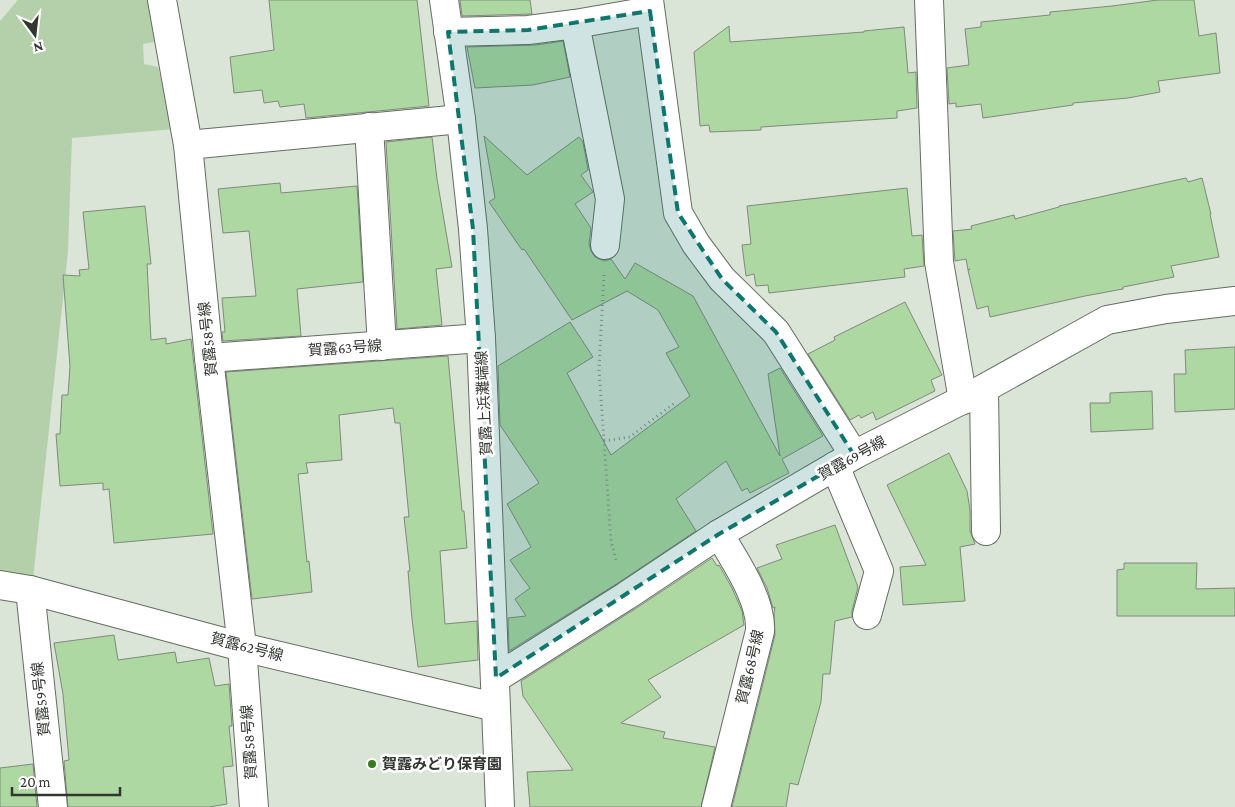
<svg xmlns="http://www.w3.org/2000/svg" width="1235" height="807" viewBox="0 0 1235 807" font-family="'Crimson Pro','Noto Sans JP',serif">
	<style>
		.green { fill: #b4d0ab }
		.building { fill: #aed8a1; stroke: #80897d }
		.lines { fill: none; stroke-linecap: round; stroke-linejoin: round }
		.minor-casing { stroke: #656d62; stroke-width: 30 }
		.path { stroke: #889086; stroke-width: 3; stroke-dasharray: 1 4; stroke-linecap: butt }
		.minor { stroke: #fff; stroke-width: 28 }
		.marked { fill: #0f766e; fill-opacity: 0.2; stroke: #0f766e; stroke-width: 4; stroke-dasharray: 10 6; stroke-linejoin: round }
		.poi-dot { fill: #387b1c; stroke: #fff; stroke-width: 2 }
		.labels { text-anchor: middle; stroke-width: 5; stroke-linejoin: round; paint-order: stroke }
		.street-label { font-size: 15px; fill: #323631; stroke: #fff }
		.poi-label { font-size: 15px; font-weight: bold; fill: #323631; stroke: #fff; text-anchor: start }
	</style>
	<rect width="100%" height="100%" fill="#dae4d7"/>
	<path class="green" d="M18,0H152L154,42L143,44L144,64L158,67L174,129L72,138L68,251L33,579L0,572V21Z"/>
	<g class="building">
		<path d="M269,0H417L429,106L306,118L304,104L280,107L278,101L264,103L262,90L234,93L230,57L274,50Z"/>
		<path d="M460,0H530L532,14L462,16Z"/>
		<path d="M1158,0H1194L1199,36L1216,33L1220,73L1158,81L1160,92L1128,98L1073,103V105L983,118L981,104L956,107V103L949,104L947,68L969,65L965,29L981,27V22L1050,15V12L1112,6Z"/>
		<path d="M729,26L730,42L864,32V31L904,27L908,73L916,72L917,108L897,111V118L761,127V130L710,132L709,125L700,126L694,52Z"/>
		<path d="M563,41L570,77L533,85L475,88L467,47L536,45Z"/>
		<path d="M484,136L527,175L579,137L583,142L588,170L581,175L593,192L575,204L591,228L589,244L591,251L595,257L604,261L611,259L625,279L635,263L693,296L780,456L768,374L780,368L823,436L782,459L789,473L750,493L747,488L742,491L726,461L676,499L696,531L618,583L509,651L508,618L526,616L515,599L530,588L523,579L510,560L531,547L507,504L539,483L500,425L498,366L570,322L593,357L567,373L611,455L690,396L666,353L679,347L658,310L627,291L572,320L524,249L522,250L489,202L495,198Z"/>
		<path d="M432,137L437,179L452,267L436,269L442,325L397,329L386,142Z"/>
		<path d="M1186,178L1188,182L1202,178L1211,214H1210L1219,257L1171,266L1174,277L1123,287V289L1085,296L990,317L988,306L977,309L968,270L970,269L968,270L966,259L955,261L953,231L972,229L971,226L1014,215L1015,219L1059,207V206Z"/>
		<path d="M280,183L281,193L357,186L363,282L297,289L301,336L223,341L222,332H225L222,298L256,296L249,231L223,233L218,189Z"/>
		<path d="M907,188L912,236L922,235L924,266L904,269L905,277L769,293L768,285L756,286L754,274L746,276L742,245L751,244L747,206Z"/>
		<path d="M145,206L151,264H147L151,340L166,338V344L191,339L213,534L114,543L109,489L103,490V483L60,486L56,434H60L62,395H68L70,366L63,275L80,276L79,270L89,269L83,212Z"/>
		<path d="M905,302L942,375L931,380L935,391L876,420L873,412L861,418L859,415L850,420L808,354L835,340L834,337Z"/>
		<path d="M1235,347V409L1175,412L1174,374H1186L1185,350Z"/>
		<path d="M448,356L462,511H464L467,548L440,551L445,624L477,621L478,660L418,667L412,619L408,571H410L404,517H409L400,423H395L393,408L339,415L342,460L306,463L308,473L298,474L307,562L309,561L312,592L252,599L226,372Z"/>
		<path d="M1152,391L1153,429L1091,432L1090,403H1110V393Z"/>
		<path d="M949,453L967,491L970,510V531L975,544L960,547L965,601L903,605L900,567L926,565L887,485Z"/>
		<path d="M835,525L858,587L852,611V617L835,621L830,674H823L821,702L798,785L790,783L786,807H732L775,635L774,613L775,607L773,608L767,588L757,568L782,559L776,545Z"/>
		<path d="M712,558L717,566L719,565L732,588L742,611L744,625L648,680L661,697L621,723L665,732L663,738L715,747L701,807H530L527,772L573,770L523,696L521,681L635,609Z"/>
		<path d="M1124,563H1197L1196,589L1235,588V616H1117V570L1124,569Z"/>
		<path d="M114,635L118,660L175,652L177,663L209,658L215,686L229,684L232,726H229L233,766L223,767L227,804L209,807H68L64,761L69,760L63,694L54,643Z"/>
		<path d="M33,764L37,807H0V768Z"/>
	</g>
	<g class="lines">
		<defs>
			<g id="minor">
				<path d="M162,0L188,145"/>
				<path d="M444,0L461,119L473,229L481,338L500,807"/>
				<path d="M649,0L678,213L696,244L722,279L776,332L854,455"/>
				<path d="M929,0L939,262L963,400"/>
				<path d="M575,24L610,199L605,245"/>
				<path d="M448,32L528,30L575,24L650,11"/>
				<path d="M369,127L382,346"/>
				<path d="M209,358L481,338"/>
				<path d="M984,389L986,531"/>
				<path d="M835,466L879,571L867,615"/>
				<path d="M0,585L30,590L242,647L495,707"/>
				<path d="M30,590L53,807"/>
				<path d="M496,678L626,596L719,534L854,455L960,401L963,400L1107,320L1166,309L1235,301"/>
				<path d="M254,807L242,647L209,358L188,145L461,119"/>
				<path d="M716,807L760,631C762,600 735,561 719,534"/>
			</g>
		</defs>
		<use href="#minor" class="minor-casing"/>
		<g class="path">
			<path d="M604,275L599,369L611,541L617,563"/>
			<path d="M604,441L630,437L676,402"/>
		</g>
		<use href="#minor" class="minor"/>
	</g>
	<path class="marked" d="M650,11L678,213L722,279L776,332L854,455L719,534L496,678L473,229L448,32L528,30Z"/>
	<circle class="poi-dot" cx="372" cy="764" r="5"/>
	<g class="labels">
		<g class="street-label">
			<text transform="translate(208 339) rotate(-96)" y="5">賀露58号線</text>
			<text transform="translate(345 348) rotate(-4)" y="5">賀露63号線</text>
			<text transform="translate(484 403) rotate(-93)" y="5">賀露上浜灘端線</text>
			<text transform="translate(852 458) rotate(-29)" y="5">賀露69号線</text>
			<text transform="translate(247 647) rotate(14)" y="5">賀露62号線</text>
			<text transform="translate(750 667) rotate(-77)" y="5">賀露68号線</text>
			<text transform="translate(41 699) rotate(-96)" y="5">賀露59号線</text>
			<text transform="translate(249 742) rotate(-94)" y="5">賀露58号線</text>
		</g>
		<g class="poi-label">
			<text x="382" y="769">賀露みどり保育園</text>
		</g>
	</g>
	<g transform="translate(35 35) rotate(165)" stroke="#ffffff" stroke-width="4" paint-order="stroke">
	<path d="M0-4L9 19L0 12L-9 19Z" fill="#323631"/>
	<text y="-8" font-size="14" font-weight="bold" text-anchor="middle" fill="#323631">N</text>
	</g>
	<path d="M12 787v8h108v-8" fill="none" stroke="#323631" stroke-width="2.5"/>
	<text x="20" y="787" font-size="15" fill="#323631" stroke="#ffffff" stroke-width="4" paint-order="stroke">20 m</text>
</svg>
